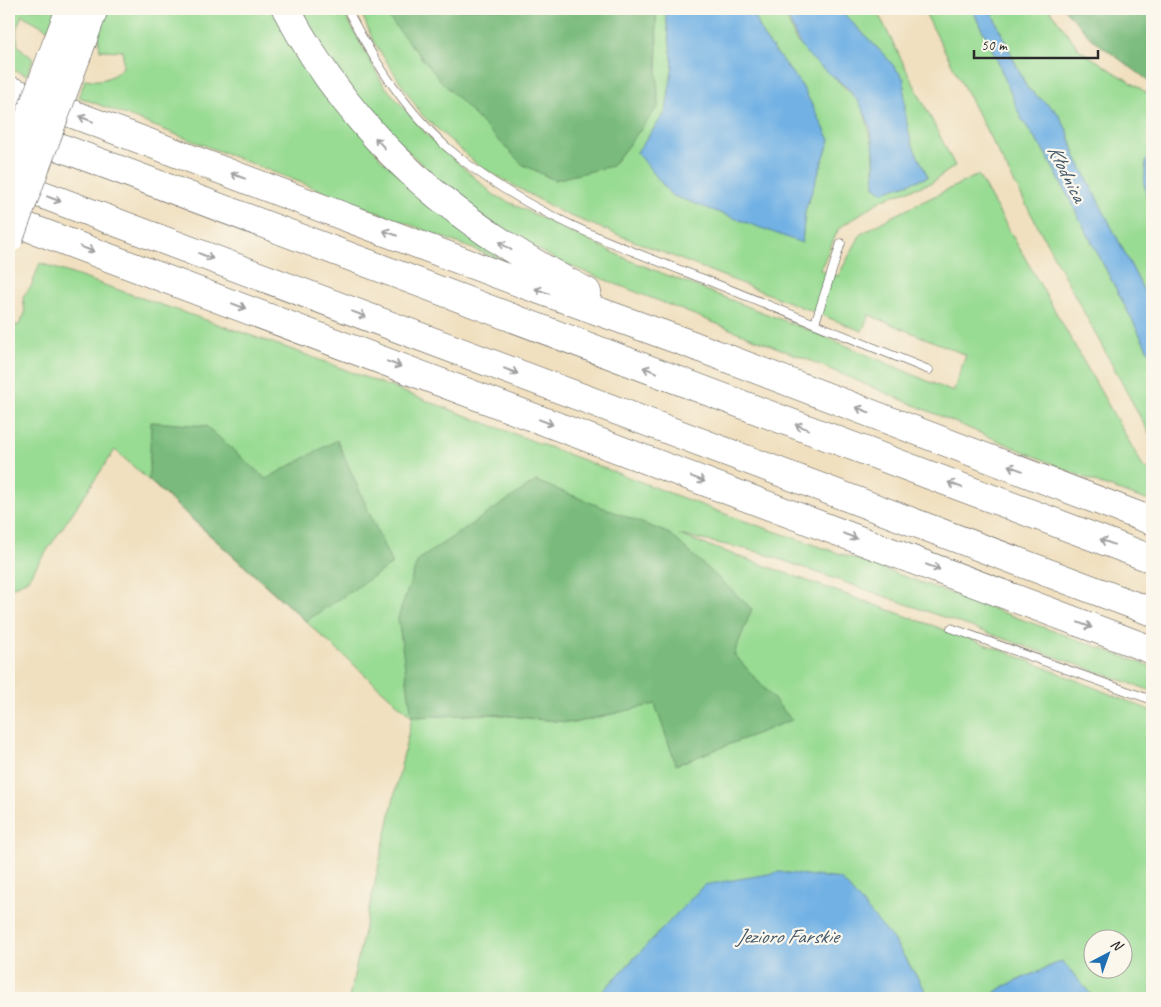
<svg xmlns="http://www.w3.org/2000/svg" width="1161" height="1007" viewBox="0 0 1161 1007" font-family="Caveat,sans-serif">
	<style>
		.green { fill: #98db93; stroke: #62835f; fill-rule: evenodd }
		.forest { fill: #7abb7d; stroke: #527354 }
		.water { fill: #71b1e4; stroke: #4e6e88 }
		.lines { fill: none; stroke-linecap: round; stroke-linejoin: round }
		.service-casing { stroke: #494641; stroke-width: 9 }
		.motorway-casing { stroke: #494641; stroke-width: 29 }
		.service { stroke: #fff; stroke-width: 8 }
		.motorway { stroke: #fff; stroke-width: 28 }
		.motorway-bridge-casing { stroke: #494641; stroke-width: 29; stroke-linecap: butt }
		.motorway-bridge { stroke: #fff; stroke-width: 28 }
		.oneway { stroke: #a0a0a0 }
		.labels { text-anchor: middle; stroke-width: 4.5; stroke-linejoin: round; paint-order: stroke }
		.water-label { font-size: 21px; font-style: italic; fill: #445a6c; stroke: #fbf7ec }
	</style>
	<rect width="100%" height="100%" fill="#fbf7ec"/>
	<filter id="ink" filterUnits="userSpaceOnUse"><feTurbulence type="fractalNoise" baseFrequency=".02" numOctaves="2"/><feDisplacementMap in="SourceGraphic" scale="10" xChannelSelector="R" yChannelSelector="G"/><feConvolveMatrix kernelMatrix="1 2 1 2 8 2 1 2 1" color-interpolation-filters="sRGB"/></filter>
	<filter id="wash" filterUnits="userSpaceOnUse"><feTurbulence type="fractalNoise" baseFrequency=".0096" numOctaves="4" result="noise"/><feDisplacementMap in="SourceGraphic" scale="20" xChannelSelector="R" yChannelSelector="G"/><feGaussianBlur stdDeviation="1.12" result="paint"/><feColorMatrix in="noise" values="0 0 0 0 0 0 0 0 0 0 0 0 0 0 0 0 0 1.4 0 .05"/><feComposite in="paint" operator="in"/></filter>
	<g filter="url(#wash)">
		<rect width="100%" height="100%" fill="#f0e0c0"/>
		<g class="green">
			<path d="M9,9H59L51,31L22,15L16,30L18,46L33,59L27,75L9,68Z"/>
			<path d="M107,9H274L381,159L504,261L79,97L85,79C102,82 111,79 123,67V51L100,50L98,32Z"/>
			<path d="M300,9H342L383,84L428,136L494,195L631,261L831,339L953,392L966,355L869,315L862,331L563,213L479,166L422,115L373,41L360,9H386L388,17L658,107L656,9H665L673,65L666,112L637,152L802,242L805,211L830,140L802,86L763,36L755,16L730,9H781L785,13L796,41L862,104L874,150V187L906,183L928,177L911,142L905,115L904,79L888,59L839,9H876L955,166L931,183L883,199L839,228L820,270L838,276L861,234L889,218L978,175L1144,468L1152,471V502L1100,484L806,359L560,262L514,236L467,207L374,119L322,51Z"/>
			<path d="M923,9H972L996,57L1021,118L1047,156L1152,358V439L992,141Z"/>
			<path d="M990,9H1049L1080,50L1152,96V307L1075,155L1068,132L1057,112L1027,88Z"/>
			<path d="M40,263L296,351L733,517L873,565L1152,667V691L759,552L679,535L1004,651L1152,711V998H1094L1062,961L1005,986L987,998H938L928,994L892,938L644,948L604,990L599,998H349L412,717L115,450L27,580L9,589V321L18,326L25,314L23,296L31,287ZM734,654L791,720L655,703L574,723L492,714L413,717ZM1094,940H1124V970H1094Z"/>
		</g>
		<g class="forest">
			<path d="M386,9H656L658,107L612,166L554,180L522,164L440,80L388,17Z"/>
			<path d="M1064,9H1152V83L1092,39Z"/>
			<path d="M151,422L206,426L266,479L337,440L392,564L306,621L149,480Z"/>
			<path d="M536,481L670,534L752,609L734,654L792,720L676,765L655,704L574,723L492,714L412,717L398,618L418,560Z"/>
		</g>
		<g class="water">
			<path d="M665,9H730L755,16L763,36L802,86L830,140L805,211L802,243L671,195L637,152L666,112L673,65Z"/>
			<path d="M781,9H839L888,59L904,79L905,115L911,142L928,177L883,192L874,187C876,150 874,114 846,87C831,74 815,64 803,49C793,37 792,19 781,9Z"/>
			<path d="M972,9H990L1027,88L1057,112L1068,132L1075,155L1152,307V358L1047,156L1021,118L996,57Z"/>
			<path d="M1152,154V224L1144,183L1146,160Z"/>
			<path d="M780,872L841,879L892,938L928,994L938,998H599L604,990L704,885Z"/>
			<path d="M1062,961L1094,998H987L1005,986Z"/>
		</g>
	</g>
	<g filter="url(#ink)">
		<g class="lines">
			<defs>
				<g id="service">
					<path d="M347,9C375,64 411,120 461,159C532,215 620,247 704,279C779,309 854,339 929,370"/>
					<path d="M815,323L841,243"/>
					<path d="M951,628L1152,700"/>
				</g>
				<g id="motorway">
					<path d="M286,9C357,142 454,223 587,292"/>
					<path d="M56,45L70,9"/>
					<path d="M78,53L94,9"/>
					<path d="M9,90L531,287L687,343L1152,521"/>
					<path d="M9,128L1152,559"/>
					<path d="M9,182L1152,612"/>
					<path d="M9,220L1152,650"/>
				</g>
			</defs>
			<use href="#service" class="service-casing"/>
			<use href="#motorway" class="motorway-casing"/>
			<use href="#service" class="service"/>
			<use href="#motorway" class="motorway"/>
			<defs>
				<g id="motorway-bridge">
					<path d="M9,171L56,45"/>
					<path d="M9,239L78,53"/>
				</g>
			</defs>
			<use href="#motorway-bridge" class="motorway-bridge-casing"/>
			<use href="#motorway-bridge" class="motorway-bridge"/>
		</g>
		<defs><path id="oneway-shaft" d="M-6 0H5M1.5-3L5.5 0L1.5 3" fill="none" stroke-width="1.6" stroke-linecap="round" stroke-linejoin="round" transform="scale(1.25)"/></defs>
		<g class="oneway">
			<use href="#oneway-shaft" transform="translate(86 119) rotate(-159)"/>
			<use href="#oneway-shaft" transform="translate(380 143) rotate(-132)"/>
			<use href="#oneway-shaft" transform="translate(238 176) rotate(-159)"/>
			<use href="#oneway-shaft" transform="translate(54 199) rotate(21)"/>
			<use href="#oneway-shaft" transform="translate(390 233) rotate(-159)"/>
			<use href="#oneway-shaft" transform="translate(505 246) rotate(-148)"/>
			<use href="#oneway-shaft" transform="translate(87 249) rotate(21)"/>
			<use href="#oneway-shaft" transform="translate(206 256) rotate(21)"/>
			<use href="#oneway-shaft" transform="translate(542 291) rotate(-160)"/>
			<use href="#oneway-shaft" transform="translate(239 306) rotate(21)"/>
			<use href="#oneway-shaft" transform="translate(359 314) rotate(21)"/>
			<use href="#oneway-shaft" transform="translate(394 364) rotate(21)"/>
			<use href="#oneway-shaft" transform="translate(650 370) rotate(-159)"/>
			<use href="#oneway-shaft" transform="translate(511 371) rotate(21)"/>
			<use href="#oneway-shaft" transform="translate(863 410) rotate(-159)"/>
			<use href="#oneway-shaft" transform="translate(546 422) rotate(21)"/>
			<use href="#oneway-shaft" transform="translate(802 427) rotate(-159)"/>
			<use href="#oneway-shaft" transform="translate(1015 468) rotate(-159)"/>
			<use href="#oneway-shaft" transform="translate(698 479) rotate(21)"/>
			<use href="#oneway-shaft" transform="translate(955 485) rotate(-159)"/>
			<use href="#oneway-shaft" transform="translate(850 536) rotate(21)"/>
			<use href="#oneway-shaft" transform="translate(1107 542) rotate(-159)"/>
			<use href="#oneway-shaft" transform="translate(933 567) rotate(21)"/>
			<use href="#oneway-shaft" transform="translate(1085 625) rotate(21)"/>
		</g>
	</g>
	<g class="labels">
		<g class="water-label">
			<text transform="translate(1067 173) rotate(63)" y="7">Kłodnica</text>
			<text x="787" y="943">Jezioro Farskie</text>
		</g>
	</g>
	<rect width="1161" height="1007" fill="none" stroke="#fbf7ec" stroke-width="30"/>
	<g transform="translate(1108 954) rotate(41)"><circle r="24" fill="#fbf7ec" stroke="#a8a59f"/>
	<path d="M0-4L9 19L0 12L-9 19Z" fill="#1f6fb2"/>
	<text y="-8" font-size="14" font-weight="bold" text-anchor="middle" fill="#2b2b2b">N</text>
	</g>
	<path d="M974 50v8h124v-8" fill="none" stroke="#2b2b2b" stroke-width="2.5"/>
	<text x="981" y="50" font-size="15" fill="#2b2b2b" stroke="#fbf7ec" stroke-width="4" paint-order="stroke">50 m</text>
</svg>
